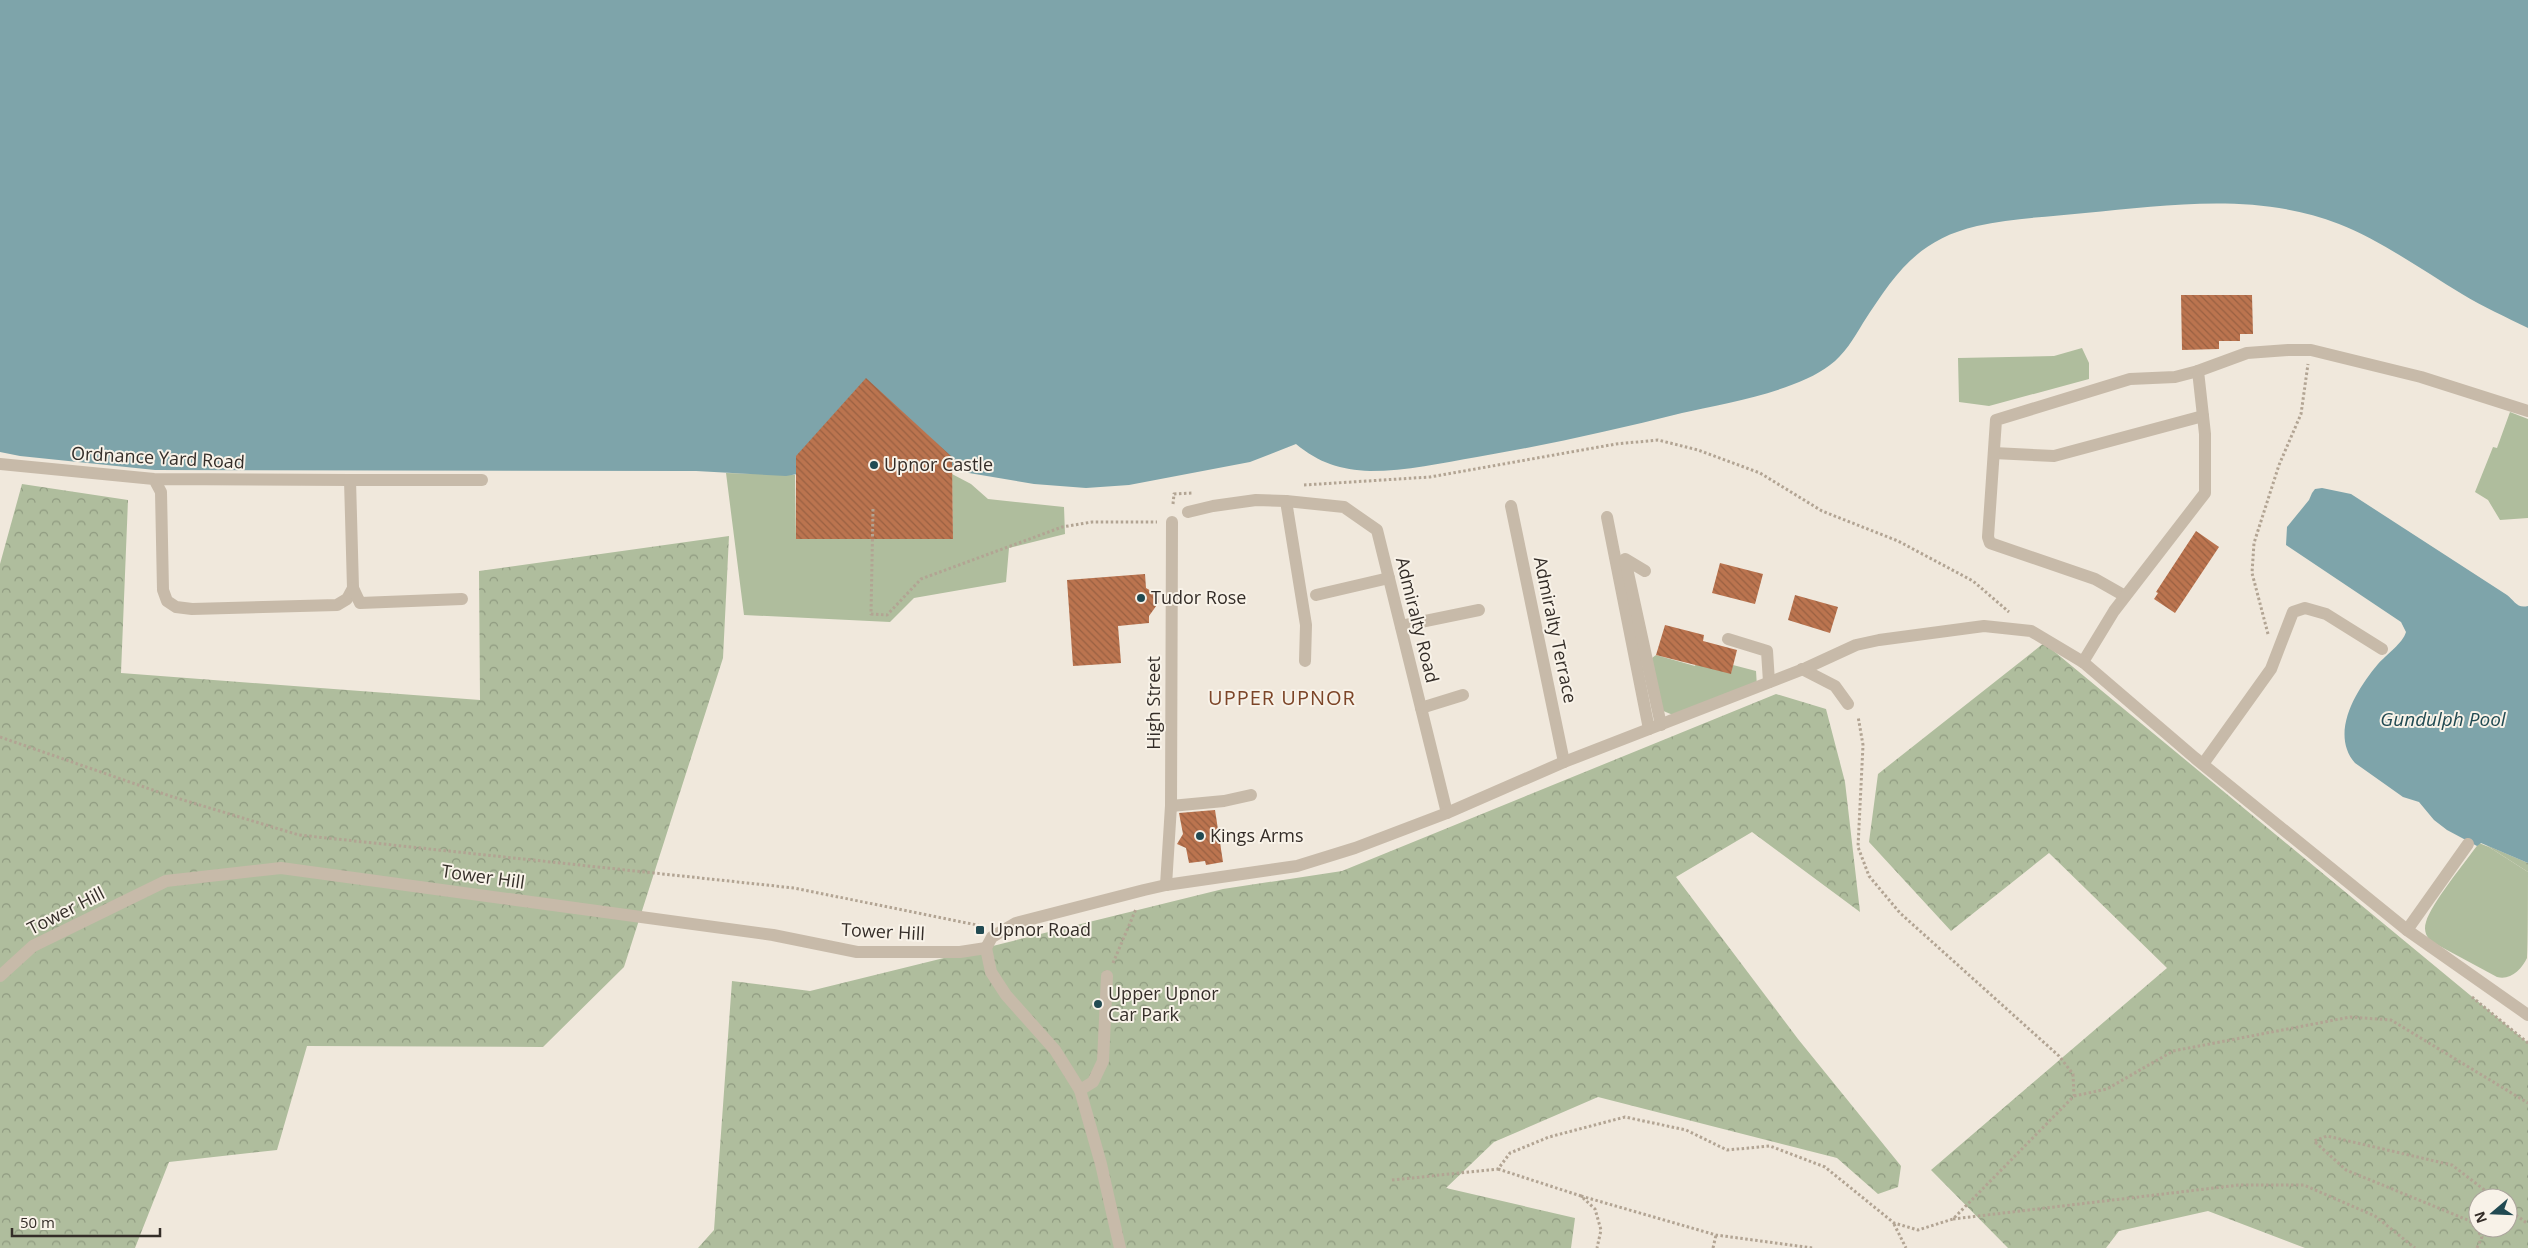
<svg xmlns="http://www.w3.org/2000/svg" width="2528" height="1248" viewBox="0 0 2528 1248" font-family="'Open Sans',sans-serif">
	<style>
		.grass { fill: #afbd9d }
		.forest { fill: url(#forest-crowns); fill-rule: evenodd }
		.wetland { fill: url(#wetland-marsh) }
		.water { fill: #7ea4aa }
		.building { fill: url(#building-back-hatch) }
		.lines { fill: none; stroke-linecap: round; stroke-linejoin: round }
		.path { stroke: #b2a493; stroke-width: 3; stroke-dasharray: 2.5 2.5; stroke-linecap: butt }
		.minor { stroke: #c7baa9; stroke-width: 12 }
		.poi-dot { fill: #214a52; stroke: #f8f2e8; stroke-width: 2 }
		.labels { text-anchor: middle; stroke-width: 4; stroke-linejoin: round; paint-order: stroke }
		.street-label { font-size: 18px; fill: #342d28; stroke: #f8f2e8 }
		.poi-label { font-size: 18px; fill: #342d28; stroke: #f8f2e8; text-anchor: start }
		.water-label { font-size: 19px; font-style: italic; fill: #214a52; stroke: #f8f2e8 }
		.quarter-label { font-size: 20px; letter-spacing: 1px; fill: #7c4528; stroke: #f8f2e8 }
	</style>
	<defs>
		<pattern id="forest-crowns" width="20" height="18" patternUnits="userSpaceOnUse" patternTransform="scale(1.25)"><rect width="20" height="18" fill="#afbd9d"/><path d="M2 6a3 3 0 1 1 6 0M12 15a3 3 0 1 1 6 0" fill="none" stroke="#8f9a80"/></pattern>
		<pattern id="wetland-marsh" width="20" height="14" patternUnits="userSpaceOnUse" patternTransform="scale(1.25)"><rect width="20" height="14" fill="#afbd9d"/><path d="M1 5h8M5 5V1M11 12h8M15 12V8" fill="none" stroke="#8f9a80"/></pattern>
		<pattern id="building-back-hatch" width="6" height="6" patternUnits="userSpaceOnUse" patternTransform="scale(1.25)"><rect width="6" height="6" fill="#bb744f"/><path d="M-1 5l2 2M0 0l6 6M5-1l2 2" fill="none" stroke="#996042"/></pattern>
	</defs>
	<rect width="100%" height="100%" fill="#f0e8dc"/>
	<g class="grass">
		<path d="M2082,348L2089,363V379L1989,406L1959,402L1958,358L2054,356Z"/>
		<path d="M2510,412L2528,419V518L2500,520L2488,500L2475,492L2493,447L2497,448Z"/>
		<path d="M726,473L795,475L796,539H953L952,474L971,484L988,499L1064,507L1065,534L1009,548L1006,582L914,598L890,622L744,615Z"/>
		<path d="M1656,655L1695,666L1696,662L1731,673L1733,665L1756,671L1757,687L1673,715L1661,710L1652,658Z"/>
		<path d="M2479,843L2489,847L2528,872C2528,885 2528,950 2527,958C2522,969 2510,981 2497,977L2434,943C2427,939 2423,931 2426,922C2431,904 2466,861 2479,843Z"/>
	</g>
	<g class="forest">
		<path d="M22,484L128,500L121,673L480,700L479,571L729,536L723,658L624,967L543,1047L307,1046L277,1150L169,1162L135,1248H0V564Z"/>
		<path d="M2044,643L2528,1043V1248H2305L2208,1211L2119,1231L2106,1248H2008L1931,1170L2167,968L2049,853L1951,931L1869,842L1878,774ZM2478,1198H2508V1228H2478Z"/>
		<path d="M1776,694L1826,709L1845,782L1860,912L1752,832L1676,877L1798,1039L1901,1166L1898,1187L1878,1194L1837,1158L1598,1097L1494,1142L1446,1188L1575,1218L1571,1248H698L714,1230L732,981L810,991L1223,889L1342,871Z"/>
	</g>
	<path class="wetland" d="M2486,845L2528,863V872Z"/>
	<g class="water">
		<path d="M0,0H2528V328C2506,317 2483,307 2462,294C2422,270 2382,241 2339,224C2258,192 2169,205 2085,213C2049,217 2012,218 1977,226C1917,240 1895,274 1863,323C1854,338 1844,355 1830,365C1795,392 1725,403 1682,413C1614,430 1547,445 1477,457C1442,463 1407,471 1370,471C1341,470 1319,463 1296,444L1250,462L1129,485L1086,488L1034,484L963,472L932,464L815,471L786,476L696,471L155,470L20,456L0,452Z"/>
		<path d="M2322,488L2351,494L2507,595C2514,600 2517,609 2528,606V863L2481,843L2477,846L2447,830L2434,820L2419,802L2403,797L2355,763C2329,733 2357,689 2378,664C2386,655 2403,643 2406,632L2401,622L2286,545L2287,527L2309,500L2312,493L2315,489Z"/>
	</g>
	<g class="building">
		<path d="M2181,295H2252L2253,334H2240V341H2219V349L2182,350Z"/>
		<path d="M866,378L952,457L953,539H796V456Z"/>
		<path d="M2196,531L2219,547L2175,613L2154,599L2158,593L2156,592Z"/>
		<path d="M1720,563L1763,574L1755,604L1712,593Z"/>
		<path d="M1145,574L1146,588L1158,595L1159,602L1149,616V623L1118,626L1121,663L1073,666L1067,580Z"/>
		<path d="M1795,595L1838,607L1830,633L1788,620Z"/>
		<path d="M1665,625L1704,635L1703,641L1737,650L1731,674L1656,655Z"/>
		<path d="M1215,810L1223,862L1206,865L1205,861L1189,863L1186,848L1177,844L1183,834L1179,813Z"/>
	</g>
	<g class="lines">
		<g class="path">
			<path d="M1304,485L1430,477L1616,444L1658,440L1698,450L1760,473L1822,511L1898,541L1973,581L2009,612"/>
			<path d="M1173,504L1174,494L1193,493"/>
			<path d="M873,509L871,614L887,615L921,579L1062,527L1092,522H1157"/>
			<path d="M2268,634L2252,573L2254,543L2279,465L2301,414L2308,364"/>
			<path d="M0,737L170,796L299,835L794,888L982,926"/>
			<path d="M1113,963L1136,909"/>
			<path d="M2472,997L2528,1043"/>
			<path d="M2074,1096L2107,1089L2173,1051L2350,1017L2391,1020L2528,1103"/>
			<path d="M1498,1169L1581,1196L1595,1209L1601,1230L1597,1248"/>
			<path d="M1392,1180L1498,1169L1510,1153L1549,1137L1625,1117L1686,1130L1727,1150L1770,1146L1825,1167L1894,1223L1918,1230L1953,1219L2074,1096L2073,1074L2059,1056L1900,913L1869,876L1858,847L1863,745L1858,716"/>
			<path d="M1581,1196L1716,1235L1813,1248"/>
			<path d="M2508,1209L2528,1224"/>
			<path d="M1953,1219L2239,1185H2304L2375,1216L2415,1248"/>
			<path d="M1894,1224L1906,1248"/>
			<path d="M1713,1248L1716,1235"/>
			<path d="M2477,1248L2482,1237L2470,1221L2346,1170L2314,1141L2327,1136L2452,1165L2495,1198"/>
		</g>
		<g class="minor">
			<path d="M1994,453L2054,456L2203,416"/>
			<path d="M0,464L154,479L350,480L353,588L347,599L337,605L192,609L176,607L167,601L163,590L161,492L154,479"/>
			<path d="M350,480H482"/>
			<path d="M1286,501L1306,625L1305,661"/>
			<path d="M1511,506L1564,762"/>
			<path d="M1188,512L1213,506L1256,500L1286,501L1344,507L1377,530L1447,813"/>
			<path d="M1607,517L1649,729"/>
			<path d="M1645,571L1625,559L1661,725"/>
			<path d="M353,588L360,603L462,599"/>
			<path d="M1316,595L1389,578"/>
			<path d="M2125,596L2095,579L1990,543L1988,537L1996,420L2130,379L2175,377L2198,371"/>
			<path d="M1401,626L1479,610"/>
			<path d="M1728,639L1767,651L1769,682"/>
			<path d="M2083,662L2114,611L2205,493V434L2198,371L2247,353L2288,350H2311L2421,377L2528,411"/>
			<path d="M1802,669L1835,686L1848,704"/>
			<path d="M1421,708L1463,695"/>
			<path d="M2203,764L2271,669L2293,612L2305,608L2326,614L2382,649"/>
			<path d="M1171,806L1224,801L1251,795"/>
			<path d="M1166,885L1171,806L1172,522"/>
			<path d="M2407,930L2468,844"/>
			<path d="M0,976L33,946L166,881L281,868L773,935L857,952H960L986,948"/>
			<path d="M1080,1090L1093,1082L1103,1061L1107,976"/>
			<path d="M1120,1248L1101,1164L1080,1090L1055,1050L1006,995L991,972L986,948L992,937L1016,923L1144,890L1166,885L1297,866L1355,848L1447,813L1564,762L1806,668L1856,645L1879,640L1984,626L2031,631L2083,662L2195,758L2407,930L2528,1015"/>
		</g>
	</g>
	<g class="poi-dot">
		<circle cx="874" cy="465" r="5"/>
		<circle cx="1141" cy="598" r="5"/>
		<circle cx="1200" cy="836" r="5"/>
		<rect x="975" y="925" width="10" height="10" rx="2.5"/>
		<circle cx="1098" cy="1004" r="5"/>
	</g>
	<g class="labels">
		<g class="street-label">
			<text transform="translate(158 458) rotate(3)" y="6">Ordnance Yard Road</text>
			<text transform="translate(1417 620) rotate(76)" y="6">Admiralty Road</text>
			<text transform="translate(1555 630) rotate(78)" y="6">Admiralty Terrace</text>
			<text transform="translate(1154 703) rotate(-90)" y="6">High Street</text>
			<text transform="translate(483 877) rotate(8)" y="6">Tower Hill</text>
			<text transform="translate(66 911) rotate(-27)" y="6">Tower Hill</text>
			<text transform="translate(883 932) rotate(3)" y="6">Tower Hill</text>
		</g>
		<g class="poi-label">
			<text x="884" y="471">Upnor Castle</text>
			<text x="1151" y="604">Tudor Rose</text>
			<text x="1210" y="842">Kings Arms</text>
			<text x="990" y="936">Upnor Road</text>
			<text x="1108" y="1000">Upper Upnor<tspan x="1108" dy="21">Car Park</tspan></text>
		</g>
		<g class="water-label">
			<text x="2443" y="726">Gundulph Pool</text>
		</g>
		<g class="quarter-label">
			<text x="1282" y="705">UPPER UPNOR</text>
		</g>
	</g>
	<g transform="translate(2493 1213) rotate(251)"><circle r="24" fill="#f8f2e8" stroke="#aaa39b"/>
	<path d="M0-4L9 19L0 12L-9 19Z" fill="#214a52"/>
	<text y="-8" font-size="14" font-weight="bold" text-anchor="middle" fill="#342d28">N</text>
	</g>
	<path d="M12 1228v8h148v-8" fill="none" stroke="#342d28" stroke-width="2.5"/>
	<text x="20" y="1228" font-size="15" fill="#342d28" stroke="#f8f2e8" stroke-width="4" paint-order="stroke">50 m</text>
</svg>
